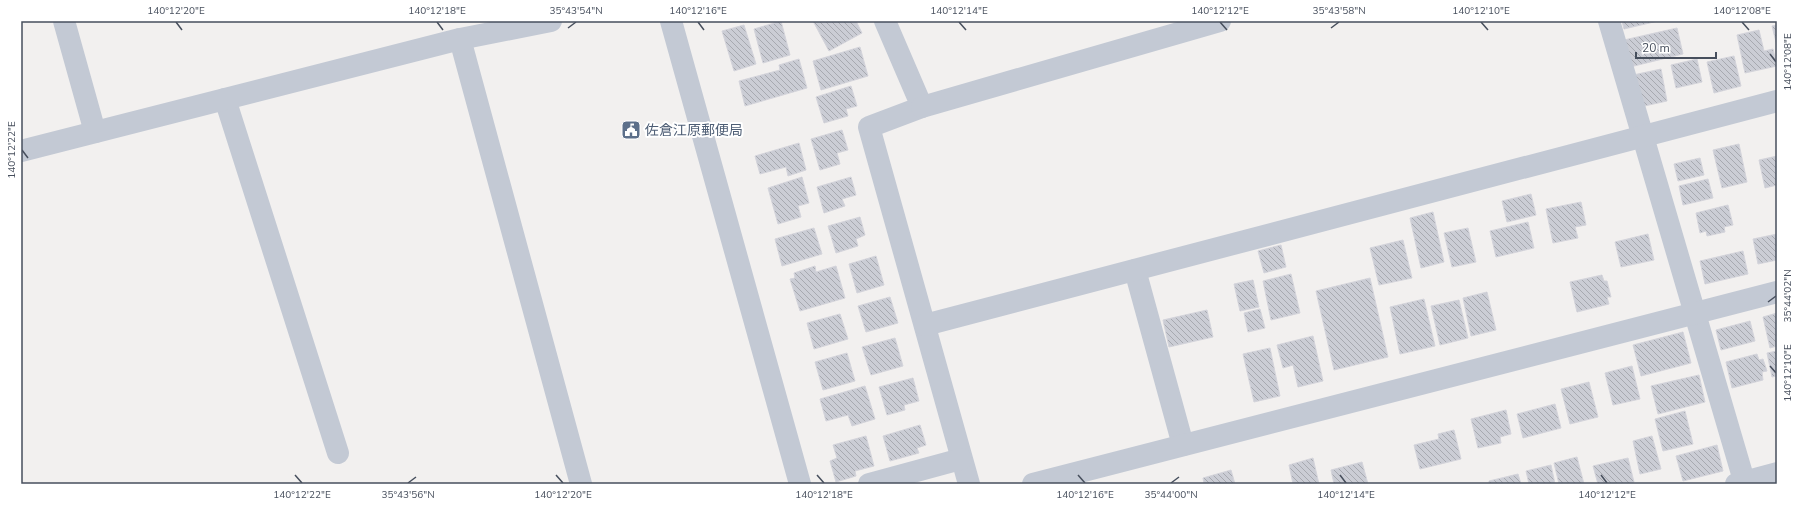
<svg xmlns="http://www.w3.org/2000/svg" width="1798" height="505" viewBox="0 0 1798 505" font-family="'Nunito Sans','Noto Sans JP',sans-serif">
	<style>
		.building { fill: url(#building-back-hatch); stroke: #d4d4db }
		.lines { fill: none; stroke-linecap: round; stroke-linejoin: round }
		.minor { stroke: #c3c9d4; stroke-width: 22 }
		.tertiary { stroke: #c3c9d4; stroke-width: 22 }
		.ticks { fill: none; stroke: #474f5d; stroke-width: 1.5 }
		.labels { text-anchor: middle; stroke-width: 4; stroke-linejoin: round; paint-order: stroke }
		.service-label { font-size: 14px; fill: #4e5e75; stroke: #fff; text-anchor: start }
		.neatline { fill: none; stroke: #474f5d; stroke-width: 1.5 }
		.ticks-label { font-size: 10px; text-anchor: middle; fill: #474f5d }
	</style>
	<defs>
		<pattern id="building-back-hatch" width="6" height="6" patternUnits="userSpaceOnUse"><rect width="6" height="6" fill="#cbcdd5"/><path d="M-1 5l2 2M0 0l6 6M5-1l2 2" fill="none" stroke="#a7a9b0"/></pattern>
	</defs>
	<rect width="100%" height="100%" fill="#f2f0ef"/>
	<g class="building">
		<path d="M781,21L790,55L763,63L754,29Z"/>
		<path d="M813,21H856L862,33L829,51Z"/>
		<path d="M1622,21H1658L1624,29Z"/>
		<path d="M744,25L756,64L734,71L722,31Z"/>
		<path d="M1777,25V46L1772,26Z"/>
		<path d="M1677,28L1683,54L1630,67L1624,40Z"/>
		<path d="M1759,30L1764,51L1773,49L1777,66L1745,73L1737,35Z"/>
		<path d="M860,47L868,76L821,90L813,61Z"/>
		<path d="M1734,56L1741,86L1714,93L1707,62Z"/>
		<path d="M799,59L807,88L745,106L739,81L780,70L779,65Z"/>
		<path d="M1697,59L1702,82L1676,88L1671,65Z"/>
		<path d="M1661,69L1667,101L1640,107L1633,75Z"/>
		<path d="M851,86L857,106L846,109L848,116L824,123L816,97Z"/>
		<path d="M842,130L848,150L837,153L840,164L820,170L811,139Z"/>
		<path d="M799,143L806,170L788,176L786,167L760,174L755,156Z"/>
		<path d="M1739,144L1747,182L1722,188L1713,150Z"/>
		<path d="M1777,156V185L1765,188L1759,160Z"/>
		<path d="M1700,158L1704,175L1678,181L1674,164Z"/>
		<path d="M802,177L809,203L798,206L801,217L778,224L768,188Z"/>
		<path d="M851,177L856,195L842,199L845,206L824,213L817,187Z"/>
		<path d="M1708,179L1713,198L1683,205L1679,186Z"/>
		<path d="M1531,194L1536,215L1507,222L1502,201Z"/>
		<path d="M1581,202L1586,225L1575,227L1578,238L1553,243L1546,209Z"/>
		<path d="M1728,205L1733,225L1724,227L1725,232L1707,236L1706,231L1700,233L1696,213Z"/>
		<path d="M1433,212L1444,262L1421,268L1410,218Z"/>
		<path d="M860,217L865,235L856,239L858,246L836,253L828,226Z"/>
		<path d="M1528,222L1534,248L1496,257L1490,231Z"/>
		<path d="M814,228L822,254L782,266L775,239Z"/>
		<path d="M1468,228L1476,262L1452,267L1444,233Z"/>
		<path d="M1648,234L1654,260L1621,267L1615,242Z"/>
		<path d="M1777,234V260L1758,264L1753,239Z"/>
		<path d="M1403,240L1412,278L1379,285L1370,248Z"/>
		<path d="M1281,245L1286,267L1264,273L1258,251Z"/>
		<path d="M1743,251L1748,274L1705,284L1700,261Z"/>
		<path d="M876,256L884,285L857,293L849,264Z"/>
		<path d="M815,266L816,272L836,266L845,298L800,311L790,279L795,278L794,273Z"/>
		<path d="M1291,274L1300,313L1271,320L1263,281Z"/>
		<path d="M1602,275L1604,281H1607L1611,297H1607L1609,304L1577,312L1570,282Z"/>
		<path d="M1370,278L1388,357L1334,370L1316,291Z"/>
		<path d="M1253,280L1259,307L1240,311L1234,284Z"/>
		<path d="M1487,292L1496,330L1471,336L1463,298Z"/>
		<path d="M890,297L898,323L866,332L858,306Z"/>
		<path d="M1424,299L1435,346L1400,354L1390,307Z"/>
		<path d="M1459,300L1468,338L1440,345L1431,306Z"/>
		<path d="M1260,309L1265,328L1248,332L1244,313Z"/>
		<path d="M1207,310L1213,337L1169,347L1163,320Z"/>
		<path d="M1777,313V346L1770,348L1763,317Z"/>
		<path d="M840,314L848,339L814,349L807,323Z"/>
		<path d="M1750,321L1755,341L1721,350L1716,330Z"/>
		<path d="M1683,332L1691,363L1641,376L1633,345Z"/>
		<path d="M1313,336L1323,381L1298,387L1293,365L1283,368L1277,345Z"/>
		<path d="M895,338L903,366L871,375L862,347Z"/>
		<path d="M1270,348L1280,396L1254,402L1243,354Z"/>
		<path d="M1777,351V376L1772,377L1767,353Z"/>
		<path d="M847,353L855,381L823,390L815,362Z"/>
		<path d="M1757,354L1759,360L1763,359L1767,371L1762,372L1763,380L1732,388L1726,362Z"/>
		<path d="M1632,366L1640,399L1613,405L1605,373Z"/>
		<path d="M1699,375L1705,402L1658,414L1651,386Z"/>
		<path d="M913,378L919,401L904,405L905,410L887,415L879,387Z"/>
		<path d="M1589,382L1598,417L1570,424L1561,389Z"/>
		<path d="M865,386L875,419L852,426L848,415L826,421L820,399Z"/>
		<path d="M1555,404L1561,428L1523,438L1517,414Z"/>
		<path d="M1506,410L1511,434L1500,437L1501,443L1478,448L1471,419Z"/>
		<path d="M1685,411L1693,444L1663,451L1655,419Z"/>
		<path d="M920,425L926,445L917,448L919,453L890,461L883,436Z"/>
		<path d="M1454,430L1461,459L1420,469L1414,445L1439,439L1438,434Z"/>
		<path d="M866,436L874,466L855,471L856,476L836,482L830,461L837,458L833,445Z"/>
		<path d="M1652,436L1661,469L1640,474L1633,441Z"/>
		<path d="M1717,445L1723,471L1683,481L1676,456Z"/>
		<path d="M1577,457L1584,484H1559L1554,463Z"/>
		<path d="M1313,458L1319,484H1293L1289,465Z"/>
		<path d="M1628,458L1634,482L1627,484H1598L1593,466Z"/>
		<path d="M1362,462L1368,484H1334L1331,470Z"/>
		<path d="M1551,465L1555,484H1529L1526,471Z"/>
		<path d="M1231,470L1235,484H1204L1203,478Z"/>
		<path d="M1518,474L1521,484H1489V481Z"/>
	</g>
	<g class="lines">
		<g class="minor">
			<path d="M64,21L95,132"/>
			<path d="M885,21L922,107L869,127L969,484"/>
			<path d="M1609,21L1745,484"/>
			<path d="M460,39L581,484"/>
			<path d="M225,99L338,453"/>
			<path d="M922,107L1220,21"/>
			<path d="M21,151L460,39L551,21"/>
			<path d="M1135,270L1183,445"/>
			<path d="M925,325L1777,101"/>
			<path d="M869,484L961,459"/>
			<path d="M1033,484L1777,292"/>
			<path d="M1736,484L1777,473"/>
		</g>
		<path class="tertiary" d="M671,21L800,484"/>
	</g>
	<path class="ticks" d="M176,22L182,30M437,22L443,30M698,22L704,30M959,22L966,30M1220,22L1227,30M1481,22L1488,30M1742,22L1749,30M568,28L576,22M1331,28L1339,22M1770,54L1776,62M22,150L28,158M1768,302L1776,296M1770,366L1776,373M295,475L302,483M556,475L563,483M817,475L824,483M1078,475L1085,483M1340,475L1346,483M1601,475L1607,483M408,483L416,477M1171,483L1179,477"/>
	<defs>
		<symbol id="civic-square" viewBox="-11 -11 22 22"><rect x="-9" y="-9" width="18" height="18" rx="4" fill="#5c6f8a" stroke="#fff"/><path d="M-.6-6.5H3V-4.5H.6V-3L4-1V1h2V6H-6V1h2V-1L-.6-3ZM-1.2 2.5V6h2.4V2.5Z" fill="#fff"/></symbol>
	</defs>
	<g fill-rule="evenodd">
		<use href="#civic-square" x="620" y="119" width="22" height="22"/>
	</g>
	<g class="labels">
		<g class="service-label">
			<text x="645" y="135">佐倉江原郵便局</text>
		</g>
	</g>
	<rect width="1798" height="505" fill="none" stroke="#ffffff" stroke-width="44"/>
	<path d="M1636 52v6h80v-6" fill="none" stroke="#474f5d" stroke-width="2"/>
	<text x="1642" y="52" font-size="12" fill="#474f5d" stroke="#ffffff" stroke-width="3" paint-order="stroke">20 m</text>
	<rect x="22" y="22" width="1754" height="461" class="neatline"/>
	<g class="ticks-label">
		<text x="176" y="14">140°12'20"E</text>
		<text x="437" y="14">140°12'18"E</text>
		<text x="576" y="14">35°43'54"N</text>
		<text x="698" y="14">140°12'16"E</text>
		<text x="959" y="14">140°12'14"E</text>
		<text x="1220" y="14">140°12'12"E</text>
		<text x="1339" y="14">35°43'58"N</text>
		<text x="1481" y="14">140°12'10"E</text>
		<text x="1742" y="14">140°12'08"E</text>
		<text transform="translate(1787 62) rotate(-90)" y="4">140°12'08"E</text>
		<text transform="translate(11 150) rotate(-90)" y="4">140°12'22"E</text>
		<text transform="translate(1787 296) rotate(-90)" y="4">35°44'02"N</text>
		<text transform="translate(1787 373) rotate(-90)" y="4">140°12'10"E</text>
		<text x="302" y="498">140°12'22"E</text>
		<text x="408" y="498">35°43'56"N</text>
		<text x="563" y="498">140°12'20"E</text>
		<text x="824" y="498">140°12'18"E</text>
		<text x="1085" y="498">140°12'16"E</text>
		<text x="1171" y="498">35°44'00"N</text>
		<text x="1346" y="498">140°12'14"E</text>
		<text x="1607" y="498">140°12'12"E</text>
	</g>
</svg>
